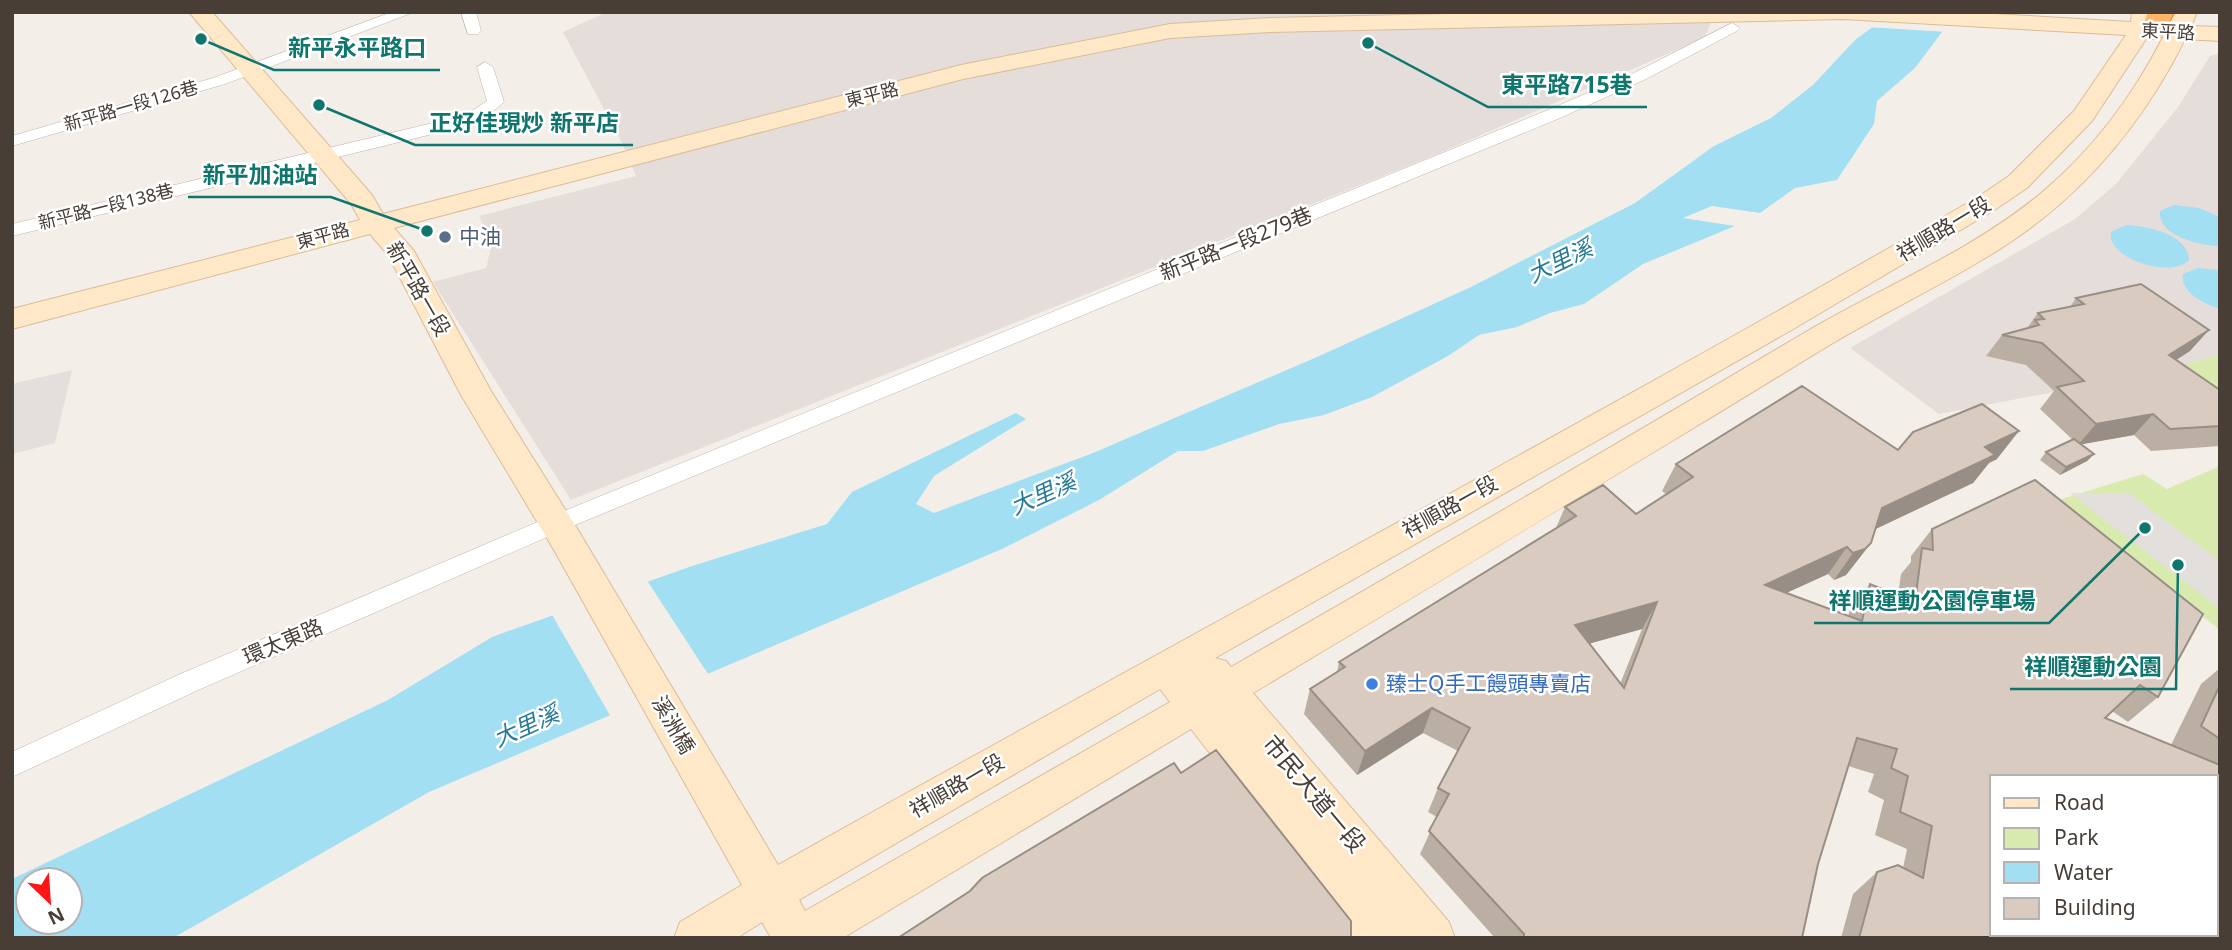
<svg xmlns="http://www.w3.org/2000/svg" width="2232" height="950" viewBox="0 0 2232 950" font-family="'Noto Sans','Noto Sans TC',sans-serif">
	<style>
		.industrial { fill: #e4ddd9 }
		.green { fill: #d9eaaf }
		.parking { fill: #e2dfdc }
		.water { fill: #a2dff3; fill-rule: evenodd }
		.pier { fill: #f4eee8 }
		.lines { fill: none; stroke-linecap: round; stroke-linejoin: round }
		.street-casing { stroke: #c0b4aa; stroke-width: 1 }
		.secondary-casing { stroke: #d9bd98; stroke-width: 2 }
		.highway-casing { stroke: #e38633; stroke-width: 2 }
		.street { fill: #fff; fill-rule: evenodd }
		.secondary { fill: #ffe8c7; fill-rule: evenodd }
		.highway { fill: #ffb468; fill-rule: evenodd }
		.wall { fill: #bbafa4; fill-rule: evenodd }
		.shaded-wall { fill: #988e86 }
		.building { fill: #d9cbbf; stroke: #988e86; stroke-width: 2; fill-rule: evenodd }
		.service-dot { fill: #5c6f8a; stroke: #fff; stroke-width: 2.5 }
		.shop-dot { fill: #3f7fe0; stroke: #fff; stroke-width: 2.5 }
		.labels { text-anchor: middle; stroke-width: 5; stroke-linejoin: round; paint-order: stroke }
		.far-street-label { font-size: 18px; fill: #483e36; stroke: #fff }
		.street-label { font-size: 21px; fill: #483e36; stroke: #fff }
		.service-label { font-size: 21px; fill: #4e5e75; stroke: #fff; text-anchor: start }
		.shop-label { font-size: 21px; fill: #366cbe; stroke: #fff; text-anchor: start }
		.water-label { font-size: 23px; font-style: italic; fill: #267997; stroke: #fff }
		.near-street-label { font-size: 24px; fill: #483e36; stroke: #fff }
		.leader { fill: none; stroke: #0f766e; stroke-width: 2.5 }
		.callout-dot { fill: #0f766e; stroke: #fff; stroke-width: 2.5 }
		.callout-label { font-size: 23px; text-anchor: middle; font-weight: bold; fill: #0f766e; stroke: #fff; stroke-width: 5; stroke-linejoin: round; paint-order: stroke }
	</style>
	<rect width="100%" height="100%" fill="#f4eee8"/>
	<g class="industrial">
		<path d="M607,12H1716L1704,38L1435,155L571,500L433,282L486,268L492,244L479,216L636,176L622,143L563,32Z"/>
		<path d="M2220,53V355L2159,372L1939,414L1850,348L2075,219L2116,184L2178,107L2210,56Z"/>
	</g>
	<g class="green">
		<path d="M2220,355V411L2159,372Z"/>
		<path d="M2220,466V630L2055,501L2143,474L2167,489Z"/>
	</g>
	<g class="parking">
		<path d="M72,370L55,443L12,454V384Z"/>
		<path d="M2070,493L2130,494L2220,561V609Z"/>
	</g>
	<g class="water">
		<path d="M1893,12H1957L1915,68L1877,101L1874,124L1837,180L1795,188L1760,213L1712,206L1683,218L1735,226L1643,264L1584,304L1550,313L1517,327L1479,335L1448,356L1372,397L1324,415L1279,424L1203,451H1178L1099,500L1002,549L429,792L173,938H12V879L388,700L492,637L692,566L827,524L852,492L1016,413L1026,419L934,476L916,504L934,513L1093,453L1317,357L1471,287L1635,203L1714,146L1771,118L1813,85L1855,40ZM28,880H70V922H28Z"/>
		<path d="M2174,205L2199,208L2220,217V246C2201,246 2157,236 2160,211Z"/>
		<path d="M2126,225C2147,226 2188,234 2189,260C2172,279 2106,259 2111,232Z"/>
		<path d="M2198,268L2220,270V309C2205,304 2180,293 2183,274Z"/>
	</g>
	<g class="pier">
		<path d="M1887,12L1959,14L1947,32L1867,27Z"/>
		<path d="M646,579L710,677L612,719L551,613Z"/>
	</g>
	<g class="lines">
		<defs>
			<g id="street">
				<path d="M392,12H414L225,84L12,146V136L213,78Z"/>
				<path d="M461,12H476L481,31L478,34H468Z"/>
				<path d="M1732,23L1740,28L1737,31L1646,79L1560,118L563,530L196,691L12,777V752L178,675L547,518L1548,110L1634,73Z"/>
				<path d="M485,62L493,67L504,102L478,123L12,236V224L466,115L487,101L477,67Z"/>
			</g>
			<path id="secondary" d="M189,12H212L372,195L383,214L961,65L1170,24L1270,18L1542,12H1960L2131,22L2132,12H2154L2153,23L2169,24L2176,12H2194L2196,15L2191,26L2220,27V41L2185,39C2155,100 2112,159 2060,204C1991,265 1901,301 1823,349C1634,465 1444,579 1253,693L1449,922L1455,938H1354L1191,729L843,938H771L762,922L737,938H674L680,922L742,885L554,550L461,395L388,255L370,234L12,329V309L360,220L351,204ZM1843,19L2126,35L2074,111L2009,176L1978,197C1581,426 1177,641 778,865L578,530L491,391L414,251L394,228L963,79L1170,38L1270,32ZM2148,36L2163,37C2133,96 2091,152 2040,194C1970,252 1882,287 1804,333C1614,446 1423,557 1231,667L1226,661L1215,658L1795,328L1996,209L2027,188L2092,121ZM1160,689L1170,702L805,911L799,900Z"/>
			<path id="highway" d="M2148,12H2174L2163,36L2154,39L2145,36L2141,31Z"/>
		</defs>
		<use href="#street" class="street-casing"/>
		<use href="#secondary" class="secondary-casing"/>
		<use href="#highway" class="highway-casing"/>
		<use href="#street" class="street"/>
		<use href="#secondary" class="secondary"/>
		<use href="#highway" class="highway"/>
	</g>
	<g class="wall">
		<path d="M2076,298L2190,351L2176,360L2220,426V446L2151,451L2134,435L2081,444L2094,454L2087,461L2060,475L2040,460L2046,452L2073,440L2040,409L2054,391L2026,365L1986,356L2002,335L2027,328L2038,313L2070,307Z"/>
		<path d="M1898,450L1997,459L1989,463L1973,483L1875,529L1871,543L1846,575L1834,580L1828,574L1786,593L1848,616L1850,610L1870,584L1898,595L1901,574L1911,562V556L1932,529L2158,697L2128,722L2112,711L2105,718L2171,745L2201,684L2220,668V938H2154V934H2216V777H1992L2064,938H1841L1853,894L1877,872L1903,868L1907,849L1875,835L1884,800L1868,792L1874,774L1848,766L1818,864L1802,938H1495L1420,854L1437,817L1428,812L1438,788L1458,751L1423,733L1357,775L1304,714L1310,689L1337,672L1339,662L1556,528L1565,507L1636,514L1666,494L1662,491L1676,464ZM1642,629L1620,684L1590,643Z"/>
		<path d="M2073,934H2114L2109,938H2077V936Z"/>
	</g>
	<g class="shaded-wall">
		<path d="M2209,330L2190,351L2151,376L2169,355Z"/>
		<path d="M2153,414L2134,435L2078,445L2096,424Z"/>
		<path d="M2019,431L1997,459L1989,463L1973,483L1863,535L1882,508L1985,447Z"/>
		<path d="M2094,454L2087,461L2060,475L2066,467Z"/>
		<path d="M1871,543L1846,575L1834,580L1853,553Z"/>
		<path d="M1847,547L1828,574L1747,611L1765,585Z"/>
		<path d="M1657,602L1642,629L1563,651L1575,625Z"/>
		<path d="M1432,708L1423,733L1357,775L1365,751Z"/>
		<path d="M2103,934H2114L2109,938H2097Z"/>
	</g>
	<g class="building">
		<path d="M2141,284L2209,330L2169,355L2220,390V426L2170,429L2153,414L2096,424L2057,387L2084,381L2042,343L2002,335L2039,325L2035,320L2044,319L2038,313L2084,304L2076,298Z"/>
		<path d="M1802,386L1898,450L1913,432L1982,404L2019,431L1985,447L1995,455L1882,508L1871,543L1865,549L1853,553L1847,547L1765,585L1862,621L1870,584L1915,602L1922,548L1933,550L1932,529L2035,480L2203,614L2158,697L2140,685L2105,718L2220,765V938H2187V934H2216V777H1992V934H2064V938H1859L1877,872L1898,865L1923,878L1932,826L1900,812L1908,776L1891,768L1897,749L1857,738L1818,864L1802,938H1524V934L1429,831L1449,794L1438,788L1470,728L1432,708L1365,751L1310,689L1345,667L1339,662L1576,516L1565,507L1603,485L1636,514L1693,477L1676,464ZM1657,602L1624,688L1575,625Z"/>
		<path d="M2074,439L2094,454L2066,467L2046,452Z"/>
		<path d="M2220,685V739L2201,726Z"/>
		<path d="M1216,750L1351,921V938H898L970,891L982,878L1174,763L1181,773Z"/>
	</g>
	<circle class="service-dot" cx="445" cy="237" r="7"/>
	<circle class="shop-dot" cx="1372" cy="684" r="7"/>
	<g class="labels">
		<g class="far-street-label">
			<text transform="translate(2168 32) rotate(3)" y="6">東平路</text>
			<text transform="translate(872 95) rotate(-14)" y="6">東平路</text>
			<text transform="translate(131 106) rotate(-16)" y="6">新平路一段126巷</text>
			<text transform="translate(106 207) rotate(-14)" y="6">新平路一段138巷</text>
			<text transform="translate(323 236) rotate(-15)" y="6">東平路</text>
		</g>
		<g class="street-label">
			<text transform="translate(1944 229) rotate(-31)" y="7">祥順路一段</text>
			<text transform="translate(1236 244) rotate(-22)" y="7">新平路一段279巷</text>
			<text transform="translate(418 289) rotate(60)" y="7">新平路一段</text>
			<text transform="translate(1450 507) rotate(-29)" y="7">祥順路一段</text>
			<text transform="translate(283 642) rotate(-23)" y="7">環太東路</text>
			<text transform="translate(673 725) rotate(60)" y="7">溪洲橋</text>
			<text transform="translate(957 786) rotate(-30)" y="7">祥順路一段</text>
		</g>
		<g class="service-label">
			<text x="459" y="244">中油</text>
		</g>
		<g class="shop-label">
			<text x="1386" y="691">臻士Q手工饅頭專賣店</text>
		</g>
		<g class="water-label">
			<text transform="translate(1560 261) rotate(-26)" y="8">大里溪</text>
			<text transform="translate(1043 494) rotate(-24)" y="8">大里溪</text>
			<text transform="translate(526 726) rotate(-24)" y="8">大里溪</text>
		</g>
		<g class="near-street-label">
			<text transform="translate(1314 794) rotate(50)" y="8">市民大道一段</text>
		</g>
	</g>
	<path class="leader" d="M201 39L274 70H440M1368 43L1488 107H1647M319 105L415 145H633M427 231L331 197H188M2145 528L2049 623H1814M2178 565L2176 689H2010"/>
	<g class="callout-dot">
		<circle cx="201" cy="39" r="7"/>
		<circle cx="1368" cy="43" r="7"/>
		<circle cx="319" cy="105" r="7"/>
		<circle cx="427" cy="231" r="7"/>
		<circle cx="2145" cy="528" r="7"/>
		<circle cx="2178" cy="565" r="7"/>
	</g>
	<g class="callout-label">
		<text x="357" y="56">新平永平路口</text>
		<text x="1567" y="93">東平路715巷</text>
		<text x="524" y="131">正好佳現炒 新平店</text>
		<text x="260" y="183">新平加油站</text>
		<text x="1932" y="609">祥順運動公園停車場</text>
		<text x="2093" y="675">祥順運動公園</text>
	</g>
	<rect width="2232" height="950" fill="none" stroke="#483e36" stroke-width="28"/>
	<rect x="1990" y="775" width="228" height="161" fill="#ffffff" stroke="#b6b2af" stroke-width="2"/>
	<rect x="2004" y="798" width="35" height="10" fill="#ffe8c7" stroke="#b6b2af" stroke-width="2"/>
	<text x="2054" y="810" font-size="21" fill="#483e36">Road</text>
	<rect x="2004" y="828" width="35" height="21" fill="#d9eaaf" stroke="#b6b2af" stroke-width="2"/>
	<text x="2054" y="845" font-size="21" fill="#483e36">Park</text>
	<rect x="2004" y="862" width="35" height="21" fill="#a2dff3" stroke="#b6b2af" stroke-width="2"/>
	<text x="2054" y="880" font-size="21" fill="#483e36">Water</text>
	<rect x="2004" y="898" width="35" height="21" fill="#d9cbbf" stroke="#b6b2af" stroke-width="2"/>
	<text x="2054" y="915" font-size="21" fill="#483e36">Building</text>
	<g transform="translate(49 901) rotate(155)"><circle r="33" fill="#ffffff" stroke="#b6b2af" stroke-width="2"/>
	<path d="M0-5L12 26L0 18L-12 26Z" fill="#ff1417"/>
	<text y="-10" font-size="19" font-weight="bold" text-anchor="middle" fill="#483e36">N</text>
	</g>
</svg>
